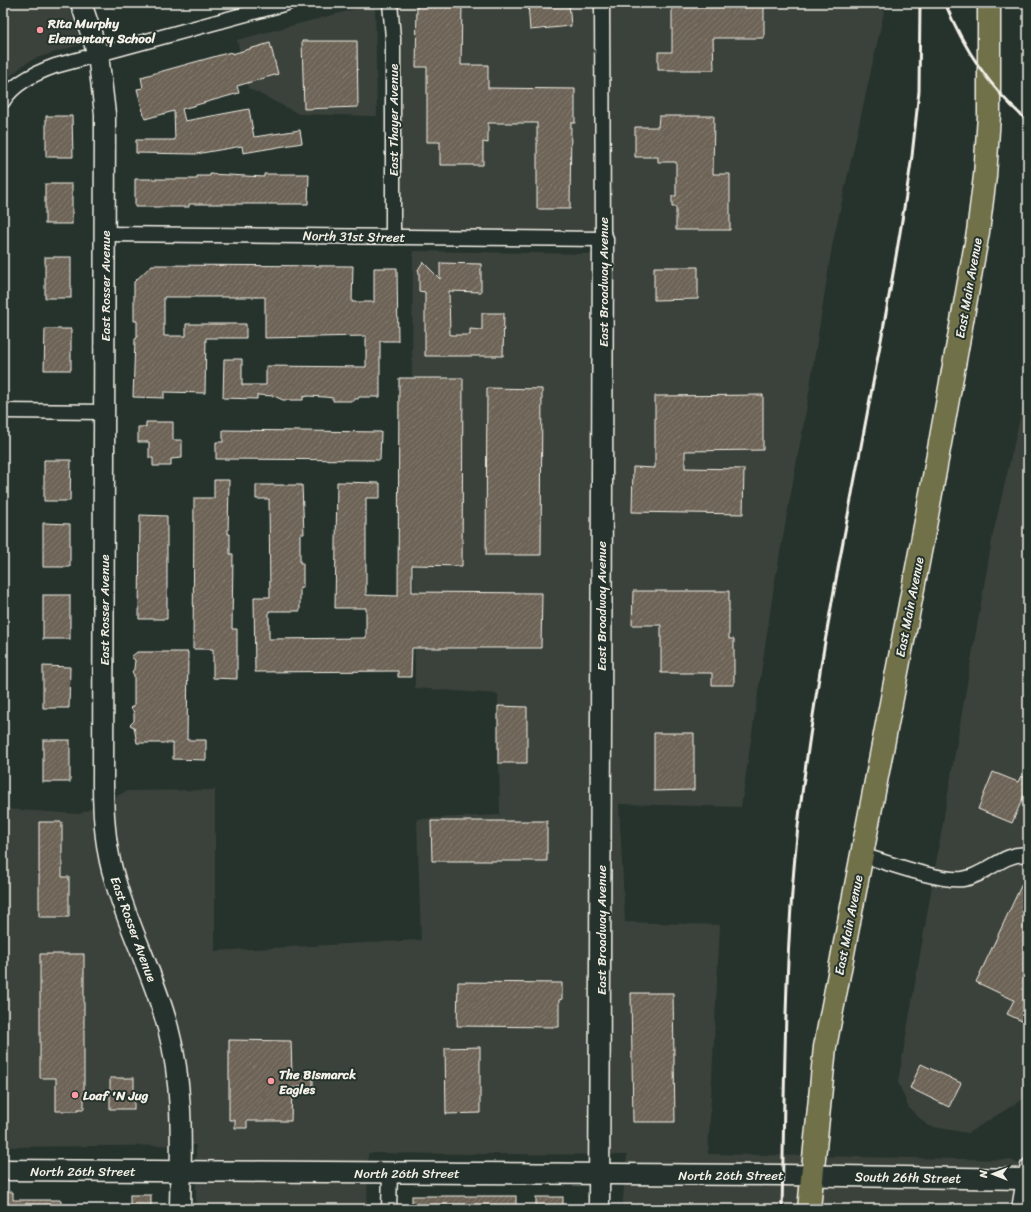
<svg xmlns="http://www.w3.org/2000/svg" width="1031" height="1212" viewBox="0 0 1031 1212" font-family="Sriracha,sans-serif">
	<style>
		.built { fill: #3b423a }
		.building { fill: url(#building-hatch); stroke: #f4f1e8 }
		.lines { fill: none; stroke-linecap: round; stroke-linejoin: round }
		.street-casing { stroke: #f4f1e8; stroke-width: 17 }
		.secondary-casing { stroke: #f4f1e8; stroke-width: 23 }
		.primary-casing { stroke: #f4f1e8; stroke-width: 25 }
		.street { stroke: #26332d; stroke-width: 14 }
		.secondary { stroke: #26332d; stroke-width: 20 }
		.primary { stroke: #6f704a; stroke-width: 22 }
		.rail { stroke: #f4f1e8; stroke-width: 3 }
		.poi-dot { fill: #ff9aa2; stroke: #26332d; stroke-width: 1.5 }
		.labels { text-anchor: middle; stroke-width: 4; stroke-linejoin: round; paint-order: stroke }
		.poi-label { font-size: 13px; font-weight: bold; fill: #f4f1e8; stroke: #26332d; text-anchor: start }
		.street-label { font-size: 13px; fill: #f4f1e8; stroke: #26332d }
	</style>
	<defs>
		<pattern id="building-hatch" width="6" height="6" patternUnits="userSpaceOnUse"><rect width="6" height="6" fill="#6d6457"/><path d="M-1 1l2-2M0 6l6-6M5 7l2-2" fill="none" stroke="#827b6f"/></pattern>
	</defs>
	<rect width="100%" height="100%" fill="#26332d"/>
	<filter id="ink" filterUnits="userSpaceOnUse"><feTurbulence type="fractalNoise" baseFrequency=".025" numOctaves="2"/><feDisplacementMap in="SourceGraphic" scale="8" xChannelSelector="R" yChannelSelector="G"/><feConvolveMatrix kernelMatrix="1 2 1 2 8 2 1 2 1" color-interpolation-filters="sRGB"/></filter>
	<g filter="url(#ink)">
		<g class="built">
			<path d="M3,3H67L82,44L36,58L25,64L3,82Z"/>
			<path d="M396,3H886L832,246L807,405L774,586L741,807L619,804L625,922L720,925L708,1154L1011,1160L1028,1169V1209H622L627,1155L368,1153L367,1209H196V1145L3,1147V809L80,814L127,791L215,790V951L421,940L417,819L500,815L498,694L415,688L412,372L413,251L595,254V233L401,231V48Z"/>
			<path d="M375,4L377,116L299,114L248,88L237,40Z"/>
			<path d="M1028,384V1096L968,1133L928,1126L909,1108L898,1082L993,534Z"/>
		</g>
		<g class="building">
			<path d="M417,3H462L461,65H488V88L575,89V123H571L570,209H537V123H488V143L483,142V165H440V142H427V67H416Z"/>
			<path d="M528,3H569L571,26L530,30Z"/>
			<path d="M672,3H764V38H713L714,70H658V52H672Z"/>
			<path d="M302,41H357L358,107L304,109Z"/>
			<path d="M270,43L278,74L237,86L239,93L182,109L185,121L249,109L254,137L300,130L302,143L243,153L242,146L196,154L136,153V140H175L174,111L145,119L137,89L143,88L141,77L231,52L232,54Z"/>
			<path d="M46,116H72L73,157H46Z"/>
			<path d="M659,116H714L713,174H730V230H676V207H672V196H676V162H658V157H635V127H658Z"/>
			<path d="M210,174L264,177V174H309L308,204H189V207H135V179H197V176H210Z"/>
			<rect x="45" y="184" width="27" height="40"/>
			<rect x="45" y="257" width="26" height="41"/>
			<path d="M423,262L440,279V263L481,264V292L449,291L450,335H470V329L482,330V313H504L503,356H425V292L419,291V272L418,270Z"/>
			<path d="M152,265L353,266L352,302H374V268H397L398,341H380V397H359L358,399H354V401H333V398L325,397L308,396L303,397V400H283L274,396L257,395V399L223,398L224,359H242V385H266V366L366,367V336L265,338V297H164V336H186V324H246V338H206L205,393L164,392V398L133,397L135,339L137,338V321H134V282Z"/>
			<path d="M654,267H698V299L654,300Z"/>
			<path d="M45,329H71V370H44Z"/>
			<path d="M399,378H463L462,566L412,565V592L542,593L541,648H412L411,677H398V671L255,672L254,597H270L269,499H256V485H302L304,534H300V563H303V588H300V611H269V639L366,638V608H335L337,482L380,483V498H366V595L398,596Z"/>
			<path d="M487,388L542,389L541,555H486Z"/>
			<path d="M763,395V450L685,451V468L744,469L743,514L632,512L633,467L655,468V396Z"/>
			<path d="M146,422H173V440H182V458L171,459V466H153V458H149V442H138V427H146Z"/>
			<path d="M223,430L381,432L380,460L216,459V442H223Z"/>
			<path d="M44,460H71L70,501H44Z"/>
			<path d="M214,480H229L228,534H230V554H233L232,629H237V679L213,678V649H193L194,498H214Z"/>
			<path d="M140,515L167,516V619H139Z"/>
			<path d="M43,523L70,524V567H43Z"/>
			<path d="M633,591H729V639H734V685H712V673H661V625H632Z"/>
			<rect x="43" y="595" width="27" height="44"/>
			<path d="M137,652H188L187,740H206V760L173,759V743H137L134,727L130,725L134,721V712L130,708L134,706V675L132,672L134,669L135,660L131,657Z"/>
			<path d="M43,666L70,667L69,708H43Z"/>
			<path d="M498,706L527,707V763H498Z"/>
			<path d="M654,733H694V790L654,791Z"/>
			<rect x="43" y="740" width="27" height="42"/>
			<path d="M993,772L1018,782L1021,776L1028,779V786L1012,823L978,809Z"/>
			<path d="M431,821H547V861H432Z"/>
			<path d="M39,822H62V877H69V917H39Z"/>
			<path d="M1028,871V1024L1007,1014L1014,1000L976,982Z"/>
			<path d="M40,954H84V1109H78V1111H56V1078H40Z"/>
			<path d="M458,982L562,983V999L559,1000V1027L457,1026Z"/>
			<path d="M631,993H673L675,1122H633Z"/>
			<path d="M229,1040L291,1041L292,1075L313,1076V1086H299L298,1088H292L291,1121H247V1128H235V1120H229Z"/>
			<path d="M480,1047V1113L446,1114L445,1048Z"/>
			<path d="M921,1064L961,1083L949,1107L910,1088Z"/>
			<rect x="110" y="1078" width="24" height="31"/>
			<path d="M3,1192H13V1200H61V1209H3Z"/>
			<rect x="130" y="1195" width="21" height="14"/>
			<rect x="412" y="1196" width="104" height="13"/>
			<rect x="536" y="1197" width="27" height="12"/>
		</g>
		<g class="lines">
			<defs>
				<g id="street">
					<path d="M390,3L393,38V237"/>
					<path d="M3,101C14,83 35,73 55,66L287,3"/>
					<path d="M105,234L603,239L602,3"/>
					<path d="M3,411L104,412"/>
					<path d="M861,855C886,862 940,882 963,879C986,876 1004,851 1028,855"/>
					<path d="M389,1209L390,1173"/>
					<path d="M1019,1209L1024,1179L1028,1166"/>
				</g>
				<g id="secondary">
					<path d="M81,3L98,54L105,114L103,784C103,816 105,849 115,880C129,930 155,977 168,1028C184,1087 181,1149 180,1209"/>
					<path d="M3,1170L783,1175L1028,1179"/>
					<path d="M599,1209L603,239"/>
				</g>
				<path id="primary" d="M809,1209L825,1047L926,521L978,232L985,176L989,115V3"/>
			</defs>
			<use href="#street" class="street-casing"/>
			<use href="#secondary" class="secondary-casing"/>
			<use href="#primary" class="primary-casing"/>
			<use href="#street" class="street"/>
			<use href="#secondary" class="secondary"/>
			<use href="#primary" class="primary"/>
			<g class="rail">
				<path d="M945,3C964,49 990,89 1028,121"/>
				<path d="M782,1209C785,1075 784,942 800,809C827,590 880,375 912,156L919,91L920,3"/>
			</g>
		</g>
	</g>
	<g class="poi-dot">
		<circle cx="40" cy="30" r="4"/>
		<circle cx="271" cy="1081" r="4"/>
		<circle cx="75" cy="1095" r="4"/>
	</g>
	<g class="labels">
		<g class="poi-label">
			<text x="48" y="28">Rita Murphy<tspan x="48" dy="15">Elementary School</tspan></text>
			<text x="279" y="1079">The Bismarck<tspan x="279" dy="15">Eagles</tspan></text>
			<text x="83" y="1100">Loaf 'N Jug</text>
		</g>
		<g class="street-label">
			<text transform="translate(393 120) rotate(-90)" y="5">East Thayer Avenue</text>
			<text transform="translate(354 236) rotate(1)" y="5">North 31st Street</text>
			<text transform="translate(603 282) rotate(-90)" y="5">East Broadway Avenue</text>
			<text transform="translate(105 286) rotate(-90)" y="5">East Rosser Avenue</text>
			<text transform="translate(968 288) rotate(-80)" y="5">East Main Avenue</text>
			<text transform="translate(601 606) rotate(-90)" y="5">East Broadway Avenue</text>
			<text transform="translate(909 607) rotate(-79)" y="5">East Main Avenue</text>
			<text transform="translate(104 610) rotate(-90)" y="5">East Rosser Avenue</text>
			<text transform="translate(848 925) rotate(-79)" y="5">East Main Avenue</text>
			<text transform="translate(134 929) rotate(70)" y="5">East Rosser Avenue</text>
			<text transform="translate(601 930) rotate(-90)" y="5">East Broadway Avenue</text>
			<text x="83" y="1176">North 26th Street</text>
			<text x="407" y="1178">North 26th Street</text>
			<text x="731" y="1180">North 26th Street</text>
			<text transform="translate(908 1177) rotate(1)" y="5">South 26th Street</text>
		</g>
	</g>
	<rect width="1031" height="1212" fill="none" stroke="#26332d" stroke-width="16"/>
	<rect x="8" y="8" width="1015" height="1196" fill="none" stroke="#f4f1e8" stroke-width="1.5" filter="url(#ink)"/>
	<g transform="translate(993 1174) rotate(270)" stroke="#26332d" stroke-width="3" paint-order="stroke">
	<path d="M0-3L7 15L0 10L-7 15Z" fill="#f4f1e8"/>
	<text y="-6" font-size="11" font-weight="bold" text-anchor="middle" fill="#f4f1e8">N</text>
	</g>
</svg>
